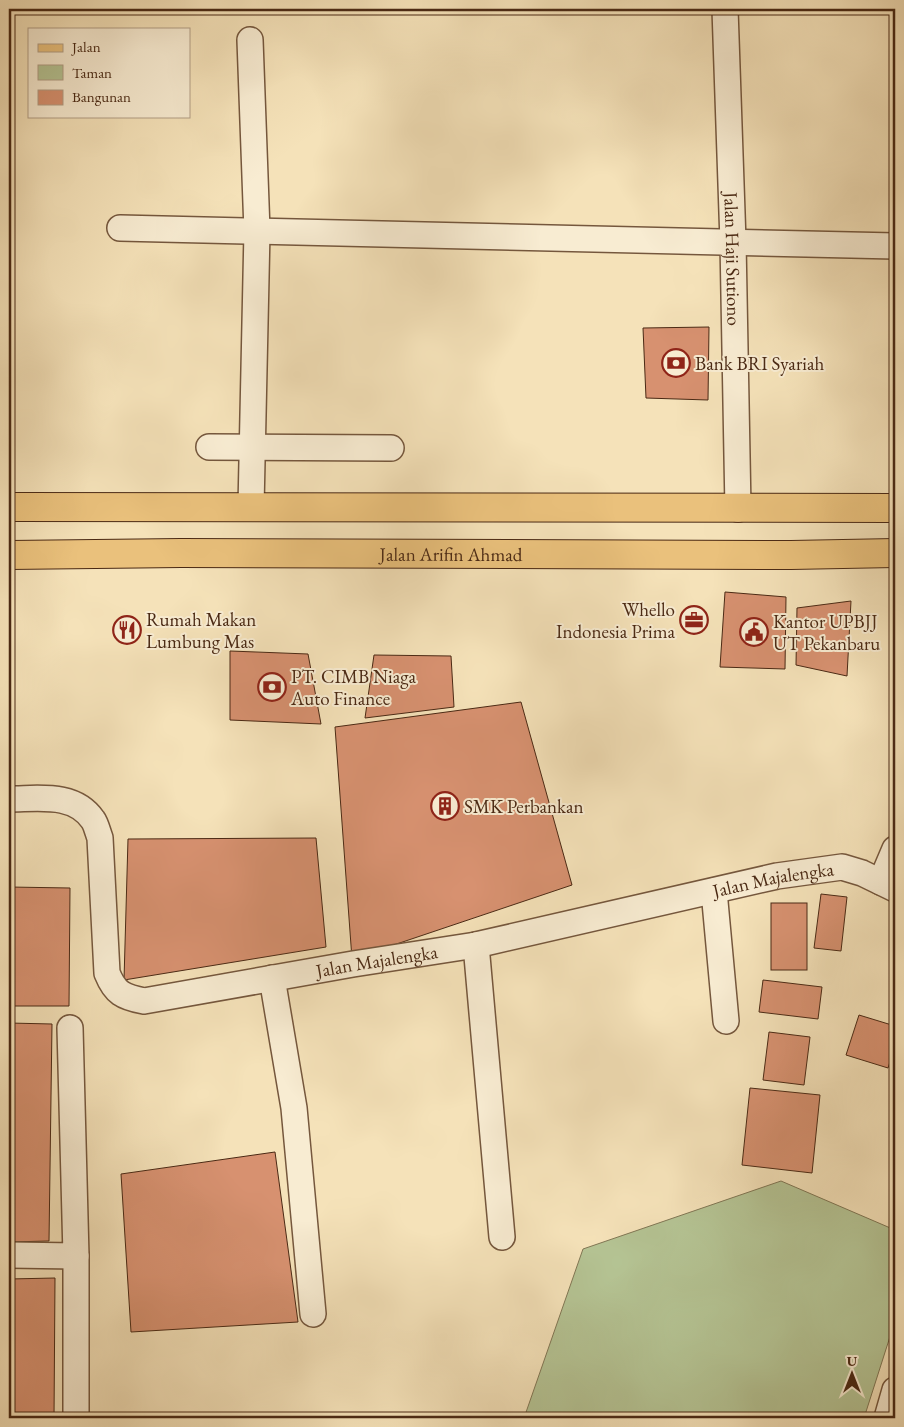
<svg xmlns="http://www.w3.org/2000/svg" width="904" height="1427" viewBox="0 0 904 1427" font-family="'EB Garamond',serif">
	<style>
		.green { fill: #b5c494; stroke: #807654 }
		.building { fill: #d79170; stroke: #4a2914 }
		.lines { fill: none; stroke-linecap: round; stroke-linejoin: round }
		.minor-casing { stroke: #75573d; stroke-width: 28 }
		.major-casing { stroke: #4a2914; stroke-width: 30 }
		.minor { stroke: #f8ecd2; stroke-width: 25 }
		.major { stroke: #eac17c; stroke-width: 28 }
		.labels { text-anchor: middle; stroke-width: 4; stroke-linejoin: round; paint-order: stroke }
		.street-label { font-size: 19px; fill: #4a2914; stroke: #f8ecd2 }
		.poi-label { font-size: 19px; fill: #4a2914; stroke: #f8ecd2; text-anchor: start }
	</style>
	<rect width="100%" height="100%" fill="#f5e2b9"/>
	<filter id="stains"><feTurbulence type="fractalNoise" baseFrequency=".004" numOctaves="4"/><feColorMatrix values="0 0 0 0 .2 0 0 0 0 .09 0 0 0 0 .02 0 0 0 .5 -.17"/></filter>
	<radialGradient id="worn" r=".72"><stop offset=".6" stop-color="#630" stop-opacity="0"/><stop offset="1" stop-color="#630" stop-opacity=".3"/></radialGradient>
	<path class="green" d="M781,1181L895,1230V1321L864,1418H524L583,1249Z"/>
	<g class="building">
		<path d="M709,327L708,400L646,398L643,328Z"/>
		<path d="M725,592L786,597L785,669L720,667Z"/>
		<path d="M851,601L847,676L796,665L797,608Z"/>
		<path d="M230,651L308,654L321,724L230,720Z"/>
		<path d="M374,655L451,656L454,707L365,718Z"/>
		<path d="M521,702L572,885L352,959L335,727Z"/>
		<path d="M316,838L326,947L124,980L128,839Z"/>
		<path d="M9,887L70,888L69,1006H9Z"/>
		<path d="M821,894L847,897L841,951L814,948Z"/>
		<rect x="771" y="903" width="36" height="67"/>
		<path d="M763,980L822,987L818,1019L759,1012Z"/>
		<path d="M859,1015L895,1026V1046L888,1068L846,1055Z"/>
		<path d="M9,1023L52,1024L49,1241L9,1242Z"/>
		<path d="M769,1032L810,1037L804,1085L763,1080Z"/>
		<path d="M750,1088L820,1095L812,1173L742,1165Z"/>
		<path d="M275,1152L298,1322L131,1332L121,1174Z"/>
		<path d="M55,1278L54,1418H9V1279Z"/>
	</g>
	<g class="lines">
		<defs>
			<g id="minor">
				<path id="s1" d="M725,9L733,242L738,509"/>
				<path d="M250,40L257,231L251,507"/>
				<path d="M120,228L895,246"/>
				<path d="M209,447L391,448"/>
				<path id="s2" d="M9,799C38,799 74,792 93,820C96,824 98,833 100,838L107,973C115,993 123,997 144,1001L353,964L476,945L777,876L842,867L862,873L895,889"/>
				<path d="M881,882L895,849"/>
				<path d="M714,891L726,1021"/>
				<path d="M476,945L502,1237"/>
				<path d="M272,978L294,1108L313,1314"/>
				<path d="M9,1255L76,1256L70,1028"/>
				<path d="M76,1418V1256"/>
				<path d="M887,1418L895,1390"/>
			</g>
			<g id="major">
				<path d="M9,507L895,508"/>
				<path id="s3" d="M9,555L181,553L791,555L895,553"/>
			</g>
		</defs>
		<use href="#minor" class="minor-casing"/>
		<use href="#major" class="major-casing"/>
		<use href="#minor" class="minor"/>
		<use href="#major" class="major"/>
	</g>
	<defs>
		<symbol id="bank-ring" viewBox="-11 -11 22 22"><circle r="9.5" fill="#f8ecd2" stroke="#8f2418" stroke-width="1.5"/><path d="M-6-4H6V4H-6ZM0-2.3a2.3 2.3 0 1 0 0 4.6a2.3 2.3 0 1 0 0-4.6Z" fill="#8f2418"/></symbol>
		<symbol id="office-ring" viewBox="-11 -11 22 22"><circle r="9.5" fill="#f8ecd2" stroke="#8f2418" stroke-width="1.5"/><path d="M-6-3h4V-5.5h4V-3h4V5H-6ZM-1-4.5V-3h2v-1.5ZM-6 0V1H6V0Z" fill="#8f2418"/></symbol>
		<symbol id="restaurant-ring" viewBox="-11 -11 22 22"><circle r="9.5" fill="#f8ecd2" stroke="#8f2418" stroke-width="1.5"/><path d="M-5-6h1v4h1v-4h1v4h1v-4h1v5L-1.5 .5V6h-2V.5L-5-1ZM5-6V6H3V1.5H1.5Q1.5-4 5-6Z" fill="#8f2418"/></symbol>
		<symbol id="civic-ring" viewBox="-11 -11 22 22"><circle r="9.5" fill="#f8ecd2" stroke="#8f2418" stroke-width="1.5"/><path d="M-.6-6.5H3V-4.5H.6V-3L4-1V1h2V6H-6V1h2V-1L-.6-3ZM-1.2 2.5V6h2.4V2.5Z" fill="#8f2418"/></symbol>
		<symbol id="building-ring" viewBox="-11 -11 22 22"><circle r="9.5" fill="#f8ecd2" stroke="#8f2418" stroke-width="1.5"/><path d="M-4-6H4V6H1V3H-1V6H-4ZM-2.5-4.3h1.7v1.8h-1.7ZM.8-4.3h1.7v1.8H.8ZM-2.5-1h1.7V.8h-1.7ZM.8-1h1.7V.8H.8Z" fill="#8f2418"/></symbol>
	</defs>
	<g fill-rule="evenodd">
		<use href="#bank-ring" x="660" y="347" width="32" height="32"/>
		<use href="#office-ring" x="678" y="604" width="32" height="32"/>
		<use href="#restaurant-ring" x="111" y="614" width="32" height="32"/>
		<use href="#civic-ring" x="738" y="616" width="32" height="32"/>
		<use href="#bank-ring" x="256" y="671" width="32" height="32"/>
		<use href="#building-ring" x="429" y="790" width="32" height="32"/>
	</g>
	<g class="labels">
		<g class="street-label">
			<text dy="7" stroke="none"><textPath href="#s1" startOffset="250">Jalan Haji Sutiono</textPath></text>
			<text dy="7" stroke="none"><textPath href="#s3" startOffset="442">Jalan Arifin Ahmad</textPath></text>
			<text dy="7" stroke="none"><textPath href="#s2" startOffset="936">Jalan Majalengka</textPath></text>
			<text dy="7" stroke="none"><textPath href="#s2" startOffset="531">Jalan Majalengka</textPath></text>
		</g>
		<g class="poi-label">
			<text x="695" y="370">Bank BRI Syariah</text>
			<text x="675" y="616" text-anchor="end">Whello<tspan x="675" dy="22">Indonesia Prima</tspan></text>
			<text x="146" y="626">Rumah Makan<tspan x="146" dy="22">Lumbung Mas</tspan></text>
			<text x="773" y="628">Kantor UPBJJ<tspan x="773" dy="22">UT Pekanbaru</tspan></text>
			<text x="291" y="683">PT. CIMB Niaga<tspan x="291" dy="22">Auto Finance</tspan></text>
			<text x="464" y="813">SMK Perbankan</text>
		</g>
	</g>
	<rect width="904" height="1427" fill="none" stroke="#f5e2b9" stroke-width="30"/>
	<rect x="10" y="10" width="884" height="1407" fill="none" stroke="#4a2914" stroke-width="2.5"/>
	<rect x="15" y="15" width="874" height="1397" fill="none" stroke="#4a2914"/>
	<rect x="28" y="28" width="162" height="90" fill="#f8ecd2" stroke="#b29e86"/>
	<rect x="38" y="44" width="25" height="8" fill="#eac17c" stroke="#b29e86"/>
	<text x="72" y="52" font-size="15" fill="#4a2914">Jalan</text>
	<rect x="38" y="65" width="25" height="15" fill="#b5c494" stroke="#b29e86"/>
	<text x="72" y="78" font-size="15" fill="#4a2914">Taman</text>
	<rect x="38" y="90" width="25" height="15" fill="#d79170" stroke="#b29e86"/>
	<text x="72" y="102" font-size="15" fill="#4a2914">Bangunan</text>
	<g transform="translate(852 1374)" stroke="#f8ecd2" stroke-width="4" paint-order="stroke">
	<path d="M0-4L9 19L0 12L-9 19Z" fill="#4a2914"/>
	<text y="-8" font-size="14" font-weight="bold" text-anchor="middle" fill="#4a2914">U</text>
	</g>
	<rect width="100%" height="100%" filter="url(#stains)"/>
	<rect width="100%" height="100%" fill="url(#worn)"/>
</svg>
